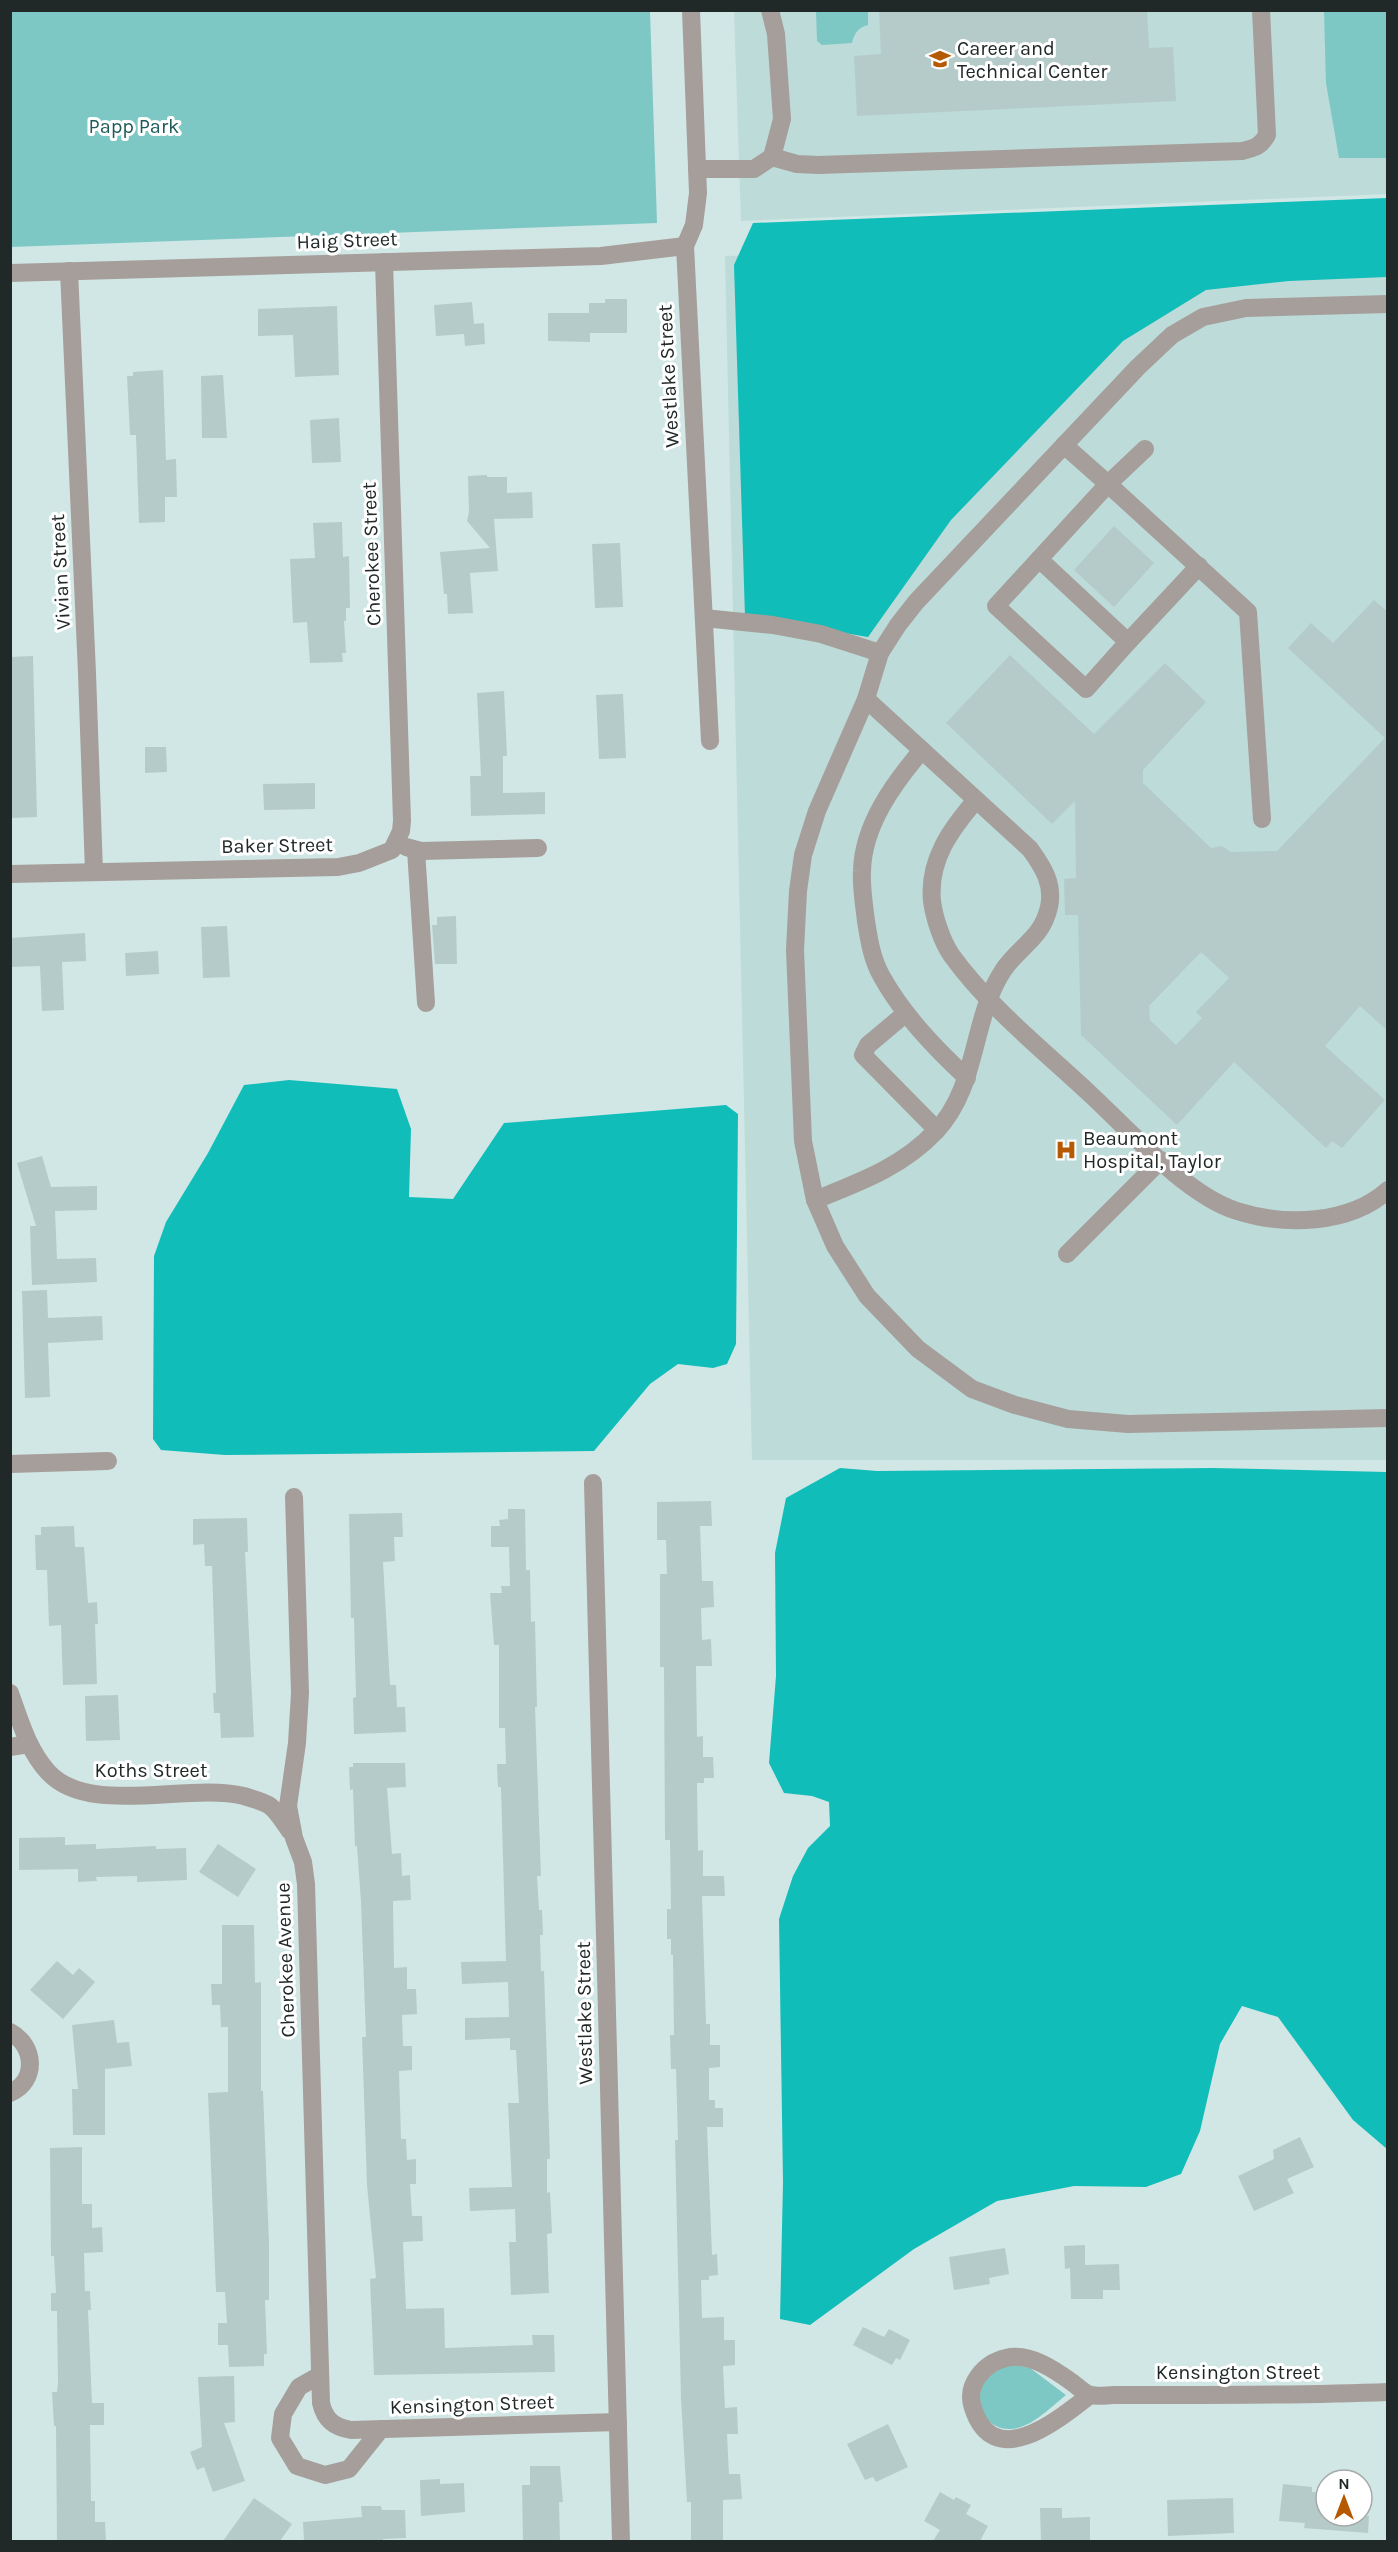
<svg xmlns="http://www.w3.org/2000/svg" width="1398" height="2552" viewBox="0 0 1398 2552" font-family="Karla,sans-serif">
	<style>
		.built { fill: #bcdbd9 }
		.green { fill: #7dc8c5 }
		.forest { fill: #11bdb9 }
		.building { fill: #b5cbc9; fill-rule: evenodd }
		.lines { fill: none; stroke-linecap: round; stroke-linejoin: round }
		.minor { stroke: #a69e9a; stroke-width: 18 }
		.labels { text-anchor: middle; stroke-width: 6; stroke-linejoin: round; paint-order: stroke }
		.poi-label { font-size: 20px; fill: #202928; stroke: #fff; text-anchor: start }
		.park-label { font-size: 20px; fill: #1e5a58; stroke: #fff }
		.street-label { font-size: 20px; fill: #202928; stroke: #fff }
	</style>
	<rect width="100%" height="100%" fill="#d1e7e6"/>
	<g class="built">
		<path d="M734,11H1387V194L741,221Z"/>
		<path d="M1387,235V1460H752L725,256Z"/>
	</g>
	<g class="green">
		<path d="M10,11H650L657,223L11,247Z"/>
		<path d="M816,11H868V25C858,27 854,34 852,43L822,45L817,41Z"/>
		<path d="M1324,11H1387V158H1339L1326,83Z"/>
		<path d="M1011,2364L1030,2368L1066,2395C1051,2407 1030,2429 1010,2429C983,2430 971,2397 987,2378C992,2371 1004,2367 1011,2364Z"/>
	</g>
	<g class="forest">
		<path d="M1387,198V277L1289,281L1206,290L1123,341L951,520L868,637L745,616L734,265L753,223Z"/>
		<path d="M289,1080L397,1089L411,1129L409,1197L453,1199L504,1123L726,1105L738,1114L736,1344L727,1364L713,1368L678,1364L650,1384L594,1451L225,1455L161,1450L153,1439L154,1256L166,1222L208,1153L244,1085Z"/>
		<path d="M840,1468L877,1471L1213,1468L1387,1472V2149L1353,2120L1278,2017L1242,2006L1220,2044L1200,2131L1181,2174L1146,2187L1074,2186L997,2201L914,2249L810,2325L780,2319L783,2182L779,1919L793,1876L808,1848L830,1826L829,1802L812,1796L784,1793L769,1763L776,1676L775,1553L786,1498Z"/>
	</g>
	<g class="building">
		<path d="M879,10H1147L1149,48L1173,47L1176,101L857,116L854,56L881,54Z"/>
		<path d="M605,299H627V333H590V342L548,341V313H589V303H605Z"/>
		<path d="M472,302L474,324L484,323L485,344L465,346L464,334L436,336L434,305Z"/>
		<path d="M337,306L339,375L295,377L293,335L258,336V309Z"/>
		<path d="M163,370L166,460L176,459L177,497H165V522L139,523L136,435H130L127,376H133V372Z"/>
		<path d="M223,375L227,438H202L201,376Z"/>
		<path d="M339,418L341,462L312,463L310,420Z"/>
		<path d="M487,475V477H507V493L532,492L533,518L494,519L498,571L470,573L473,613L448,614L447,594H444L440,552L490,548L467,521L469,512L468,476Z"/>
		<path d="M342,522L343,557L349,556L350,608H346V621H344L346,653H342L343,662L310,663L307,622L293,623L290,559L315,558L313,523Z"/>
		<path d="M1114,526L1154,563L1114,607L1074,570Z"/>
		<path d="M620,543L623,607L595,608L592,544Z"/>
		<path d="M1374,600L1388,612V1031L1360,1006L1325,1046L1385,1100L1342,1148L1332,1141L1326,1148L1234,1062L1177,1125L1081,1035L1078,915H1065L1064,879L1076,878L1075,801L1052,824L946,723L1010,655L1094,734L1165,663L1206,702L1143,770V783L1211,848L1222,846L1231,852L1277,851L1385,738L1288,648L1311,623L1333,643ZM1201,952L1229,978L1196,1012L1202,1018L1176,1045L1150,1020L1149,1006Z"/>
		<path d="M33,656L37,817L10,818V657Z"/>
		<path d="M504,691L507,756H503V793L545,792V814L471,816L470,776H481L477,693Z"/>
		<path d="M623,694L626,758L599,759L596,695Z"/>
		<path d="M145,747H166L167,772L145,773Z"/>
		<path d="M315,783V809L264,810L263,784Z"/>
		<path d="M456,916L457,964H435L432,925H437V917Z"/>
		<path d="M227,926L230,977L203,978L201,927Z"/>
		<path d="M85,933L86,961L62,962L64,1010L42,1011L40,966L10,967V938Z"/>
		<path d="M158,951L159,974L126,976L125,953Z"/>
		<path d="M42,1156L51,1187L97,1186V1210L55,1211L57,1259L96,1258L97,1282L32,1285L30,1226H36L17,1163Z"/>
		<path d="M47,1290L48,1318L102,1316L103,1340L48,1343L50,1397L25,1398L22,1291Z"/>
		<path d="M711,1501L712,1526H700L702,1581H713L714,1607L701,1608L702,1640L711,1639L712,1666H696L697,1737L703,1736V1757H713L714,1778H704V1783H697L698,1851L703,1850V1876H724L725,1896H702L706,2024H710V2045H720V2067L709,2068V2100H715V2108H723V2127H707L712,2255L717,2254L718,2275L709,2276V2280H701L702,2318L724,2317V2340H735V2365L723,2366L725,2408L737,2407L738,2434H727L729,2474H740L742,2499L723,2500V2541H691V2502H687L681,2399L675,2140H678L676,2069H671L670,2035H674L673,1955H671V1939H667V1909H671L670,1840H665L664,1667H660V1574H667L666,1540H657V1502Z"/>
		<path d="M508,1509H525L526,1570H530L531,1622L535,1621L537,1707H535L541,1876H537L539,1910H542L543,1935H540L541,1971H544L550,2159H547V2193L550,2192L552,2233L547,2234L549,2293L511,2295L509,2242H516L515,2209L470,2211L469,2188L512,2187L508,2103H519L516,2050H510V2038L465,2040V2018L509,2017L508,1982L462,1984L461,1962L506,1961L501,1787H498L497,1764H506L505,1728H499V1645H494L490,1593H502L501,1586H510L509,1547H491V1526H500L499,1520L508,1519Z"/>
		<path d="M402,1513L403,1537H394L395,1561L383,1562L390,1685H396L397,1707H405L406,1732L354,1734L353,1698L356,1697L354,1618H351L349,1514Z"/>
		<path d="M247,1518L248,1552H245L254,1737L221,1738L220,1713H214L213,1693H216L212,1566H205L204,1544L193,1545V1519Z"/>
		<path d="M74,1526L75,1547H84L88,1603L97,1602L98,1624H95L97,1684L63,1685L61,1625L49,1626L47,1570H36L35,1535H41V1527Z"/>
		<path d="M118,1695L120,1740L86,1741L85,1696Z"/>
		<path d="M353,1763H405L406,1787L387,1788L392,1854L401,1853L402,1876L410,1875L411,1900L393,1901L394,1968L407,1967V1989H416L417,2014L402,2015L403,2046H412V2070L399,2071L401,2139H406L407,2160L416,2159V2184H410L412,2216H422L423,2241L403,2242L406,2309L444,2308L445,2348L533,2345L532,2335H554L555,2372L374,2375L370,2279L376,2278L367,2185L362,2037H366L361,1902L357,1846H355L353,1789L350,1790L349,1767H353Z"/>
		<path d="M65,1837V1845L96,1844V1849L156,1846V1849L186,1848L187,1880L137,1882V1876L96,1877L97,1881L78,1882V1869L19,1870V1838Z"/>
		<path d="M218,1844L256,1869L238,1897L199,1872Z"/>
		<path d="M222,1925H254L255,1983L261,1982V2091H263L269,2243V2300H265L267,2354H264V2366L229,2367L228,2345H218V2323H227L225,2292H216L208,2093L228,2092V2027H221L220,2005H212L211,1984H222Z"/>
		<path d="M57,1961L73,1975L79,1968L95,1982L63,2019L30,1990Z"/>
		<path d="M114,2020L117,2043L129,2042L132,2066L105,2069V2135H73L72,2089H78L72,2025Z"/>
		<path d="M1300,2137L1314,2167L1287,2179L1294,2193L1254,2211L1238,2176L1274,2159L1273,2150Z"/>
		<path d="M82,2147V2204H92V2228L102,2227L103,2252L84,2253L85,2291H90L91,2310H88L92,2403H104V2425H90L91,2501H95V2522H105L106,2541H57L56,2426H54L52,2392H57L58,2383L57,2311H51V2293H56L54,2256H51L50,2148Z"/>
		<path d="M1085,2245V2265L1119,2264L1120,2290H1103V2299H1071L1070,2268L1065,2269L1064,2246Z"/>
		<path d="M1005,2248L1009,2274L989,2278L990,2284L954,2290L949,2257Z"/>
		<path d="M863,2327L884,2337L889,2329L910,2340L900,2360L896,2358L892,2365L853,2345Z"/>
		<path d="M234,2376L235,2422L224,2423L245,2481L213,2492L204,2467L197,2470L190,2452L202,2447L198,2377Z"/>
		<path d="M888,2424L908,2467L876,2482L873,2477L865,2480L847,2444Z"/>
		<path d="M530,2466H560L563,2502H559L560,2541H523L522,2485H530Z"/>
		<path d="M440,2479V2484L464,2483L465,2512L421,2516L420,2480Z"/>
		<path d="M1283,2484L1312,2487V2492L1326,2493V2516H1369L1368,2533L1304,2528L1305,2523L1279,2521Z"/>
		<path d="M940,2492L954,2500L956,2497L971,2505L966,2514L988,2526L980,2541H933L940,2530L924,2521Z"/>
		<path d="M254,2498L292,2524L280,2541H223Z"/>
		<path d="M1233,2498L1234,2533L1168,2536L1167,2500Z"/>
		<path d="M361,2506H381L382,2510H405L406,2538L383,2539V2541H304L303,2522L362,2517Z"/>
		<path d="M1040,2508H1062V2518L1090,2517V2541H1041Z"/>
	</g>
	<g class="lines">
		<g class="minor">
			<path d="M691,10L698,193L694,225L685,246L710,741"/>
			<path d="M772,157L797,164L818,165L1242,151C1255,148 1261,146 1267,135L1261,10"/>
			<path d="M697,169H754L772,157L782,119L776,34L770,10"/>
			<path d="M69,271L87,673L94,872"/>
			<path d="M10,273L601,256L685,246"/>
			<path d="M1388,304L1246,308L1203,317L1172,335L1138,367L916,602L898,625L880,653L866,699L817,811L803,855L798,891L795,950L803,1141L815,1200L835,1246L867,1296L918,1349L972,1389L1015,1405L1068,1419L1128,1424L1388,1418"/>
			<path d="M1145,449L1108,484L1248,612L1262,819"/>
			<path d="M1039,559L1128,642L1086,689L996,606L1108,484L1064,445"/>
			<path d="M704,618L773,625L821,634L880,653"/>
			<path d="M1128,642L1199,566"/>
			<path d="M922,750C894,783 863,825 862,871C861,887 864,904 866,921C869,940 872,960 882,977C904,1016 935,1048 967,1078"/>
			<path d="M976,800C951,829 928,860 932,901C934,917 942,942 952,956C990,1008 1042,1049 1089,1093C1129,1130 1186,1195 1237,1211C1284,1226 1349,1225 1388,1190"/>
			<path d="M406,847L421,851L538,848"/>
			<path d="M416,850L426,1003"/>
			<path d="M10,874L338,867L359,863L392,850L401,831L402,821L384,262"/>
			<path d="M906,1013L868,1045L863,1055L937,1130"/>
			<path d="M815,1200C860,1182 902,1167 936,1131C979,1086 971,1018 1004,969C1021,945 1042,938 1049,907C1054,884 1043,867 1030,849L866,699"/>
			<path d="M1067,1254L1161,1160"/>
			<path d="M10,1464L108,1461"/>
			<path d="M593,1483L621,2542"/>
			<path d="M294,1497L300,1693L297,1743L288,1806L294,1838L303,1862L306,1884L321,2403C325,2420 334,2427 351,2430L618,2422"/>
			<path d="M10,1693C20,1721 28,1750 48,1772C89,1817 187,1782 244,1796C252,1799 263,1801 270,1806C278,1812 284,1823 290,1831"/>
			<path d="M10,1747L29,1744"/>
			<path d="M10,2032C35,2045 38,2081 10,2093"/>
			<path d="M320,2375L299,2387L283,2414L280,2438L297,2466L325,2475L349,2469L381,2429"/>
			<path d="M1090,2395C1058,2420 994,2473 973,2408C965,2385 984,2363 1006,2358C1029,2352 1055,2370 1073,2383C1078,2387 1085,2394 1091,2395C1098,2397 1107,2395 1114,2395C1134,2395 1154,2395 1173,2395C1245,2395 1316,2395 1388,2392"/>
		</g>
	</g>
	<defs>
		<symbol id="school-bare" viewBox="-9 -9 18 18"><path d="M0-5L7-2L0 1L-7-2ZM-4 1L0 2.5L4 1V4Q0 6-4 4Z" fill="#b65903" stroke="#fff" stroke-width="2.5" paint-order="stroke"/></symbol>
		<symbol id="hospital-bare" viewBox="-9 -9 18 18"><path d="M-5-5h3v3.5h4V-5h3V5h-3V1.5h-4V5h-3Z" fill="#b65903" stroke="#fff" stroke-width="2.5" paint-order="stroke"/></symbol>
	</defs>
	<g fill-rule="evenodd">
		<use href="#school-bare" x="925" y="44" width="30" height="30"/>
		<use href="#hospital-bare" x="1051" y="1135" width="30" height="30"/>
	</g>
	<g class="labels">
		<g class="poi-label">
			<text x="957" y="55">Career and<tspan x="957" dy="23">Technical Center</tspan></text>
			<text x="1083" y="1145">Beaumont<tspan x="1083" dy="23">Hospital, Taylor</tspan></text>
		</g>
		<g class="park-label">
			<text x="134" y="133">Papp Park</text>
		</g>
		<g class="street-label">
			<text transform="translate(347 240) rotate(-2)" y="7">Haig Street</text>
			<text transform="translate(668 376) rotate(-93)" y="7">Westlake Street</text>
			<text transform="translate(371 554) rotate(-92)" y="7">Cherokee Street</text>
			<text transform="translate(60 572) rotate(-93)" y="7">Vivian Street</text>
			<text transform="translate(277 845) rotate(-1)" y="7">Baker Street</text>
			<text x="151" y="1777">Koths Street</text>
			<text transform="translate(285 1960) rotate(-92)" y="7">Cherokee Avenue</text>
			<text transform="translate(584 2013) rotate(-91)" y="7">Westlake Street</text>
			<text x="1238" y="2379">Kensington Street</text>
			<text transform="translate(472 2404) rotate(-2)" y="7">Kensington Street</text>
		</g>
	</g>
	<rect width="1398" height="2552" fill="none" stroke="#202928" stroke-width="24"/>
	<g transform="translate(1344 2498)"><circle r="28" fill="#ffffff" stroke="#a6a9a9" stroke-width="1.5"/>
	<path d="M0-4.5L10 22L0 15L-10 22Z" fill="#b65903"/>
	<text y="-9" font-size="16" font-weight="bold" text-anchor="middle" fill="#202928">N</text>
	</g>
</svg>
